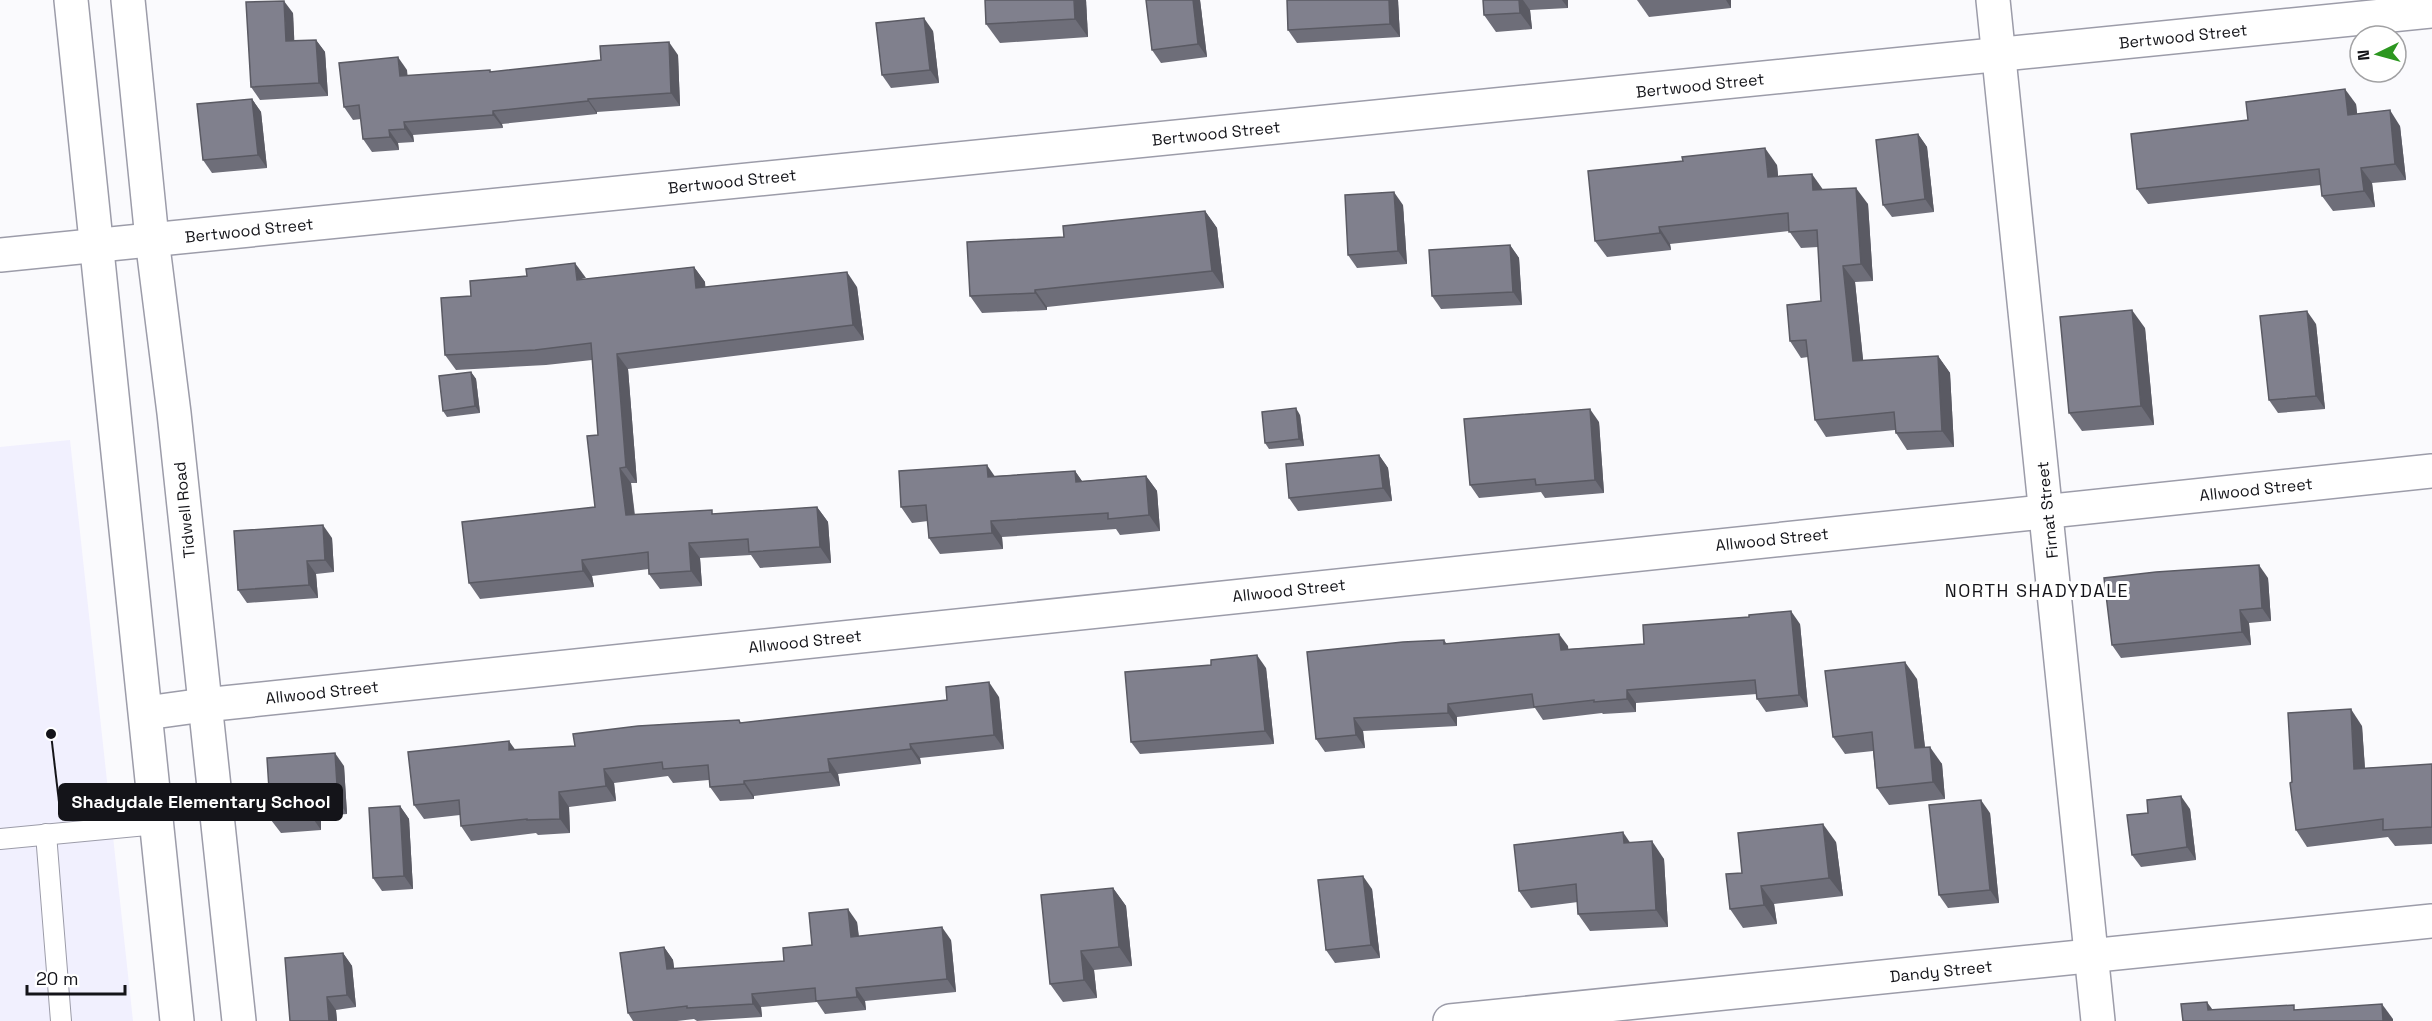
<svg xmlns="http://www.w3.org/2000/svg" width="2432" height="1021" viewBox="0 0 2432 1021" font-family="'Space Grotesk',sans-serif">
	<style>
		.built { fill: #f1f0fe }
		.lines { fill: none; stroke-linecap: round; stroke-linejoin: round }
		.service-casing { stroke: #9c9ca9; stroke-width: 22 }
		.minor-casing { stroke: #9c9ca9; stroke-width: 36 }
		.secondary-casing { stroke: #9c9ca9; stroke-width: 36 }
		.service { stroke: #fff; stroke-width: 20 }
		.minor { stroke: #fff; stroke-width: 33 }
		.secondary { stroke: #fff; stroke-width: 33 }
		.wall { fill: #6e6e79 }
		.shaded-wall { fill: #5a5a63 }
		.building { fill: #80808d; stroke: #5a5a63; stroke-width: 1.5 }
		.labels { text-anchor: middle; stroke-width: 6; stroke-linejoin: round; paint-order: stroke }
		.street-label { font-size: 16px; fill: #141419; stroke: #fff }
		.neighbourhood-label { font-size: 18px; letter-spacing: 1.5px; fill: #141419; stroke: #fff }
		.leader { fill: none; stroke: #141419; stroke-width: 2 }
		.callout-dot { fill: #141419; stroke: #fff; stroke-width: 2 }
		.callout { fill: #141419; stroke: #141419; stroke-width: 2 }
		.callout-label { font-size: 18px; text-anchor: middle; font-weight: bold; fill: #fff }
	</style>
	<rect width="100%" height="100%" fill="#fafafd"/>
	<path class="built" d="M70,440L133,1021H0V447Z"/>
	<g class="lines">
		<defs>
			<g id="service">
				<path d="M46,834L61,1021"/>
				<path d="M0,839L157,824"/>
			</g>
			<g id="minor">
				<path d="M1993,0L2098,1021"/>
				<path d="M0,255L2432,11"/>
				<path d="M146,713L204,705L2432,471"/>
				<path d="M1450,1021L2432,921"/>
			</g>
			<g id="secondary">
				<path d="M71,0L177,1021"/>
				<path d="M128,0L152,239L174,413L239,1021"/>
			</g>
		</defs>
		<use href="#service" class="service-casing"/>
		<use href="#minor" class="minor-casing"/>
		<use href="#secondary" class="secondary-casing"/>
		<use href="#service" class="service"/>
		<use href="#minor" class="minor"/>
		<use href="#secondary" class="secondary"/>
	</g>
	<g class="wall">
		<path d="M1086,0L1088,37L1000,43L986,24Z"/>
		<path d="M1146,0H1200L1207,57L1161,63L1152,50Z"/>
		<path d="M1287,0H1398L1400,37L1297,43L1288,30Z"/>
		<path d="M1483,0H1568V8L1530,10L1532,29L1496,32L1484,15Z"/>
		<path d="M1637,0H1731V8L1649,17Z"/>
		<path d="M293,13L294,41L316,40L325,52L328,96L260,100L251,87Z"/>
		<path d="M933,31L939,83L891,88L882,75Z"/>
		<path d="M678,55L680,106L597,112V114L502,124L503,128L413,135L414,142L398,143L399,150L372,152L363,139L361,119L353,120L344,107L407,70V76L491,72Z"/>
		<path d="M252,99L261,112L267,168L212,173L203,160Z"/>
		<path d="M2356,104L2357,114L2400,126L2406,180L2372,183L2375,207L2333,211L2322,196L2321,185L2148,204L2137,189L2248,120Z"/>
		<path d="M1918,134L1927,147L1934,212L1892,217L1883,205Z"/>
		<path d="M1777,165L1778,177L1868,204L1873,281L1855,282L1863,361L1938,356L1950,373L1954,447L1907,450L1896,433L1895,430L1826,437L1815,420L1808,357L1801,358L1790,341L1821,301L1818,247L1801,248L1789,231L1670,244L1671,250L1607,257L1595,241Z"/>
		<path d="M1403,205L1407,264L1357,268L1348,255Z"/>
		<path d="M1205,211L1217,228L1224,288L1047,307V310L982,313L970,296L1064,237Z"/>
		<path d="M1510,245L1519,258L1522,305L1441,309L1432,296Z"/>
		<path d="M694,267L705,282V287H857L864,340L628,369L637,483H631L635,515L714,514L817,507L828,522L831,563L760,568L751,555L700,558L702,586L660,589L649,574V569L592,576L594,587L480,599L469,583L595,507L598,435L592,360L546,365L456,370L445,355L471,296L586,279Z"/>
		<path d="M2316,324L2325,409L2278,413L2269,400Z"/>
		<path d="M2145,328L2154,425L2082,431L2069,413Z"/>
		<path d="M471,372L476,379L480,413L447,417L443,411Z"/>
		<path d="M1300,415L1304,446L1269,449L1265,443Z"/>
		<path d="M1599,422L1604,493L1545,498L1541,492L1479,498L1470,485Z"/>
		<path d="M1379,455L1388,468L1392,501L1298,511L1289,498Z"/>
		<path d="M1075,471L1082,481L1146,476L1157,491L1160,531L1120,535L1116,529L1002,537L1003,549L940,554L929,538L928,521L912,523L901,507L995,476Z"/>
		<path d="M332,538L334,572L316,574L318,598L247,603L238,590Z"/>
		<path d="M2268,578L2271,621L2249,623L2251,645L2121,658L2112,645Z"/>
		<path d="M1800,624L1808,707L1766,712L1757,699V694L1636,703V712L1603,714L1602,713L1543,720L1535,708L1457,717V726L1363,731L1365,748L1325,752L1316,739L1444,640L1447,644L1568,646V649L1644,644Z"/>
		<path d="M1266,668L1274,744L1140,754L1131,742Z"/>
		<path d="M1917,679L1925,747L1942,764L1945,799L1889,805L1877,788L1873,751L1845,754L1833,737Z"/>
		<path d="M999,697L1004,749L920,758L921,764L838,774L840,786L754,796V799L720,801L710,787L709,780L673,783L668,776L614,783L616,801L569,807L570,833L538,835L536,833L471,841L461,826L460,815L424,819L414,805L515,750L575,746L739,720L741,723Z"/>
		<path d="M2362,726L2365,768L2432,764V844L2395,846L2388,837L2307,847L2296,830L2292,782Z"/>
		<path d="M344,766L347,814L321,816V830L281,833L271,820Z"/>
		<path d="M400,806L409,819L413,889L382,891L373,878Z"/>
		<path d="M2190,809L2196,860L2141,867L2132,855Z"/>
		<path d="M1990,813L1999,903L1948,908L1939,895Z"/>
		<path d="M1836,842L1843,896L1774,904L1777,924L1743,928L1730,909L1742,873Z"/>
		<path d="M1630,843L1664,859L1668,927L1590,931L1578,914V902L1531,908L1519,891Z"/>
		<path d="M1113,888L1126,906L1132,966L1094,970L1097,998L1063,1002L1050,984Z"/>
		<path d="M1372,889L1380,958L1335,963L1326,950Z"/>
		<path d="M857,922L859,936L951,940L956,992L865,1001L866,1010L825,1014L817,1002L761,1007L762,1017L697,1021L694,1019L677,1021H633L628,1013L664,947L673,960L674,969L784,961L812,945Z"/>
		<path d="M343,953L352,966L356,1007L336,1010L337,1021H290Z"/>
	</g>
	<g class="shaded-wall">
		<path d="M1074,0H1086L1088,37L1075,19Z"/>
		<path d="M1193,0H1200L1207,57L1198,44Z"/>
		<path d="M1389,0H1398L1400,37L1390,24Z"/>
		<path d="M1519,0H1523L1530,10L1532,29L1520,13Z"/>
		<path d="M1562,0H1568V8Z"/>
		<path d="M1726,0H1731V8Z"/>
		<path d="M284,1L293,13L295,54L286,41Z"/>
		<path d="M924,18L933,31L939,83L930,70Z"/>
		<path d="M316,40L325,52L328,96L319,83Z"/>
		<path d="M669,42L678,55L680,106L671,93Z"/>
		<path d="M398,57L407,70L409,89L400,76Z"/>
		<path d="M2345,89L2356,104L2359,130L2348,115Z"/>
		<path d="M252,99L261,112L267,168L258,155Z"/>
		<path d="M588,99L597,112V114L588,101Z"/>
		<path d="M2390,110L2400,126L2406,180L2395,164Z"/>
		<path d="M493,111L502,124L503,128L493,115Z"/>
		<path d="M404,122L413,135L414,142L405,129Z"/>
		<path d="M389,130L398,143L399,150L390,137Z"/>
		<path d="M1918,134L1927,147L1934,212L1925,199Z"/>
		<path d="M1765,148L1777,165L1780,194L1768,177Z"/>
		<path d="M2361,168L2372,183L2375,207L2364,191Z"/>
		<path d="M1812,174L1824,191L1813,190Z"/>
		<path d="M1856,188L1868,204L1873,281L1861,264Z"/>
		<path d="M1394,192L1403,205L1407,264L1398,251Z"/>
		<path d="M1205,211L1217,228L1224,288L1212,271Z"/>
		<path d="M1659,227L1670,244L1671,250L1660,233Z"/>
		<path d="M1510,245L1519,258L1522,305L1513,292Z"/>
		<path d="M575,263L586,278L577,280Z"/>
		<path d="M1843,266L1855,282L1865,378L1853,361Z"/>
		<path d="M694,267L705,282L707,304L696,288Z"/>
		<path d="M847,272L857,287L864,340L853,325Z"/>
		<path d="M1035,290L1047,307V310L1035,293Z"/>
		<path d="M2132,310L2145,328L2154,425L2141,406Z"/>
		<path d="M2307,311L2316,324L2325,409L2316,396Z"/>
		<path d="M617,354L628,369L637,483L626,467Z"/>
		<path d="M1938,356L1950,373L1954,447L1942,431Z"/>
		<path d="M471,372L476,379L480,413L475,406Z"/>
		<path d="M1296,408L1300,415L1304,446L1299,439Z"/>
		<path d="M1590,409L1599,422L1604,493L1595,480Z"/>
		<path d="M1379,455L1388,468L1392,501L1383,488Z"/>
		<path d="M987,465L998,481L988,477Z"/>
		<path d="M620,468L631,483L636,531L626,515Z"/>
		<path d="M1075,471L1086,487L1076,482Z"/>
		<path d="M1146,476L1157,491L1160,531L1149,515Z"/>
		<path d="M817,507L828,522L831,563L820,547Z"/>
		<path d="M991,521L1002,537L1003,549L992,533Z"/>
		<path d="M323,525L332,538L334,572L325,560Z"/>
		<path d="M689,543L700,558L702,586L691,571Z"/>
		<path d="M582,560L592,576L594,587L583,571Z"/>
		<path d="M307,561L316,574L318,598L309,585Z"/>
		<path d="M2259,565L2268,578L2271,621L2262,608Z"/>
		<path d="M2240,610L2249,623L2251,645L2242,632Z"/>
		<path d="M1791,611L1800,624L1808,707L1799,695Z"/>
		<path d="M1559,634L1568,646L1570,663L1561,650Z"/>
		<path d="M1257,655L1266,668L1274,744L1265,731Z"/>
		<path d="M1905,662L1917,679L1927,765L1915,748Z"/>
		<path d="M989,682L999,697L1004,749L994,735Z"/>
		<path d="M1627,690L1636,703V712L1627,699Z"/>
		<path d="M1448,704L1457,717V726L1448,713Z"/>
		<path d="M2351,709L2362,726L2366,785L2354,769Z"/>
		<path d="M1354,718L1363,731L1365,748L1356,735Z"/>
		<path d="M509,741L519,755L509,750Z"/>
		<path d="M910,744L920,758L921,764L911,749Z"/>
		<path d="M1930,747L1942,764L1945,799L1933,782Z"/>
		<path d="M335,753L344,766L347,814L338,801Z"/>
		<path d="M828,759L838,774L840,786L830,772Z"/>
		<path d="M604,769L614,783L616,801L606,786Z"/>
		<path d="M744,781L754,796V799L744,784Z"/>
		<path d="M559,792L569,807L570,833L560,819Z"/>
		<path d="M2181,796L2190,809L2196,860L2187,847Z"/>
		<path d="M1981,800L1990,813L1999,903L1990,890Z"/>
		<path d="M312,803L321,816V830L312,817Z"/>
		<path d="M400,806L409,819L413,889L404,876Z"/>
		<path d="M1823,824L1836,842L1843,896L1829,878Z"/>
		<path d="M1623,832L1635,850L1624,843Z"/>
		<path d="M1652,841L1664,859L1668,927L1656,910Z"/>
		<path d="M1363,876L1372,889L1380,958L1371,945Z"/>
		<path d="M1761,886L1774,904L1777,924L1764,905Z"/>
		<path d="M1113,888L1126,906L1132,966L1119,947Z"/>
		<path d="M848,909L857,922L860,950L851,937Z"/>
		<path d="M942,927L951,940L956,992L947,979Z"/>
		<path d="M664,947L673,960L676,982L667,969Z"/>
		<path d="M1081,951L1094,970L1097,998L1084,980Z"/>
		<path d="M343,953L352,966L356,1007L347,995Z"/>
		<path d="M856,988L865,1001L866,1010L857,997Z"/>
		<path d="M752,994L761,1007L762,1017L753,1004Z"/>
		<path d="M327,997L336,1010L337,1021H329Z"/>
		<path d="M2207,1002L2218,1017L2208,1010Z"/>
		<path d="M2382,1004L2393,1019V1021H2383Z"/>
	</g>
	<g class="building">
		<path d="M985,0H1074L1075,19L986,24Z"/>
		<path d="M1146,0H1193L1198,44L1152,50Z"/>
		<path d="M1287,0H1389L1390,24L1288,30Z"/>
		<path d="M1483,0H1519L1520,13L1484,15Z"/>
		<path d="M284,1L286,41L316,40L319,83L251,87L246,2Z"/>
		<path d="M924,18L930,70L882,75L876,23Z"/>
		<path d="M669,42L671,93L588,99V101L493,111V115L404,122L405,129L389,130L390,137L363,139L359,105L344,107L339,63L398,57L400,76L490,70V72L601,60L600,46Z"/>
		<path d="M2345,89L2348,115L2390,110L2395,164L2361,168L2364,191L2322,196L2319,169L2137,189L2131,134L2248,120L2246,102Z"/>
		<path d="M252,99L258,155L203,160L197,104Z"/>
		<path d="M1918,134L1925,199L1883,205L1876,140Z"/>
		<path d="M1765,148L1768,177L1812,174L1813,190L1856,188L1861,264L1843,266L1853,361L1938,356L1942,431L1896,433L1894,412L1815,420L1806,340L1790,341L1787,305L1821,301L1817,230L1789,232L1788,213L1659,227L1660,233L1595,241L1588,171L1683,161L1682,157Z"/>
		<path d="M1394,192L1398,251L1348,255L1345,195Z"/>
		<path d="M1205,211L1212,271L1035,290V293L970,296L967,242L1064,237L1063,226Z"/>
		<path d="M1510,245L1513,292L1432,296L1429,250Z"/>
		<path d="M575,263L577,280L694,267L696,288L847,272L853,325L617,354L626,467L620,468L626,515L712,510V514L817,507L820,547L749,552L748,539L689,543L691,571L649,574L648,552L582,560L583,571L469,583L462,522L595,507L587,436L598,435L591,343L535,350L445,355L441,298L471,296L470,281L527,276L526,269Z"/>
		<path d="M2132,310L2141,406L2069,413L2060,317Z"/>
		<path d="M2307,311L2316,396L2269,400L2260,316Z"/>
		<path d="M471,372L475,406L443,411L439,376Z"/>
		<path d="M1296,408L1299,439L1265,443L1262,412Z"/>
		<path d="M1590,409L1595,480L1536,485L1535,479L1470,485L1464,419Z"/>
		<path d="M1379,455L1383,488L1289,498L1286,464Z"/>
		<path d="M987,465L988,477L1075,471L1076,482L1146,476L1149,515L1108,519V513L991,521L992,533L929,538L926,505L901,507L899,471Z"/>
		<path d="M323,525L325,560L307,561L309,585L238,590L234,531Z"/>
		<path d="M2259,565L2262,608L2240,610L2242,632L2112,645L2104,578L2156,572Z"/>
		<path d="M1791,611L1799,695L1757,699L1755,680L1627,690V699L1594,702V700L1534,707L1532,694L1448,704V713L1354,718L1356,735L1316,739L1307,652L1403,642L1444,640V644L1559,634L1561,650L1644,644L1643,625L1749,617V615Z"/>
		<path d="M1257,655L1265,731L1131,742L1125,672L1211,665V660Z"/>
		<path d="M1905,662L1915,748L1930,747L1933,782L1877,788L1872,732L1833,737L1825,671Z"/>
		<path d="M989,682L994,735L910,744L911,749L828,759L830,772L744,781V784L710,787L708,765L663,769L662,762L604,769L606,786L559,792L560,819L527,820V819L461,826L459,800L414,805L408,752L509,741V750L575,746L573,734L638,726L739,720L740,723L947,700L946,687Z"/>
		<path d="M2351,709L2354,769L2432,764V827L2383,830V819L2296,830L2290,783L2292,782L2288,713Z"/>
		<path d="M335,753L338,801L312,803V817L271,820L267,758Z"/>
		<path d="M2181,796L2187,847L2132,855L2127,815L2148,813L2147,800Z"/>
		<path d="M1981,800L1990,890L1939,895L1929,805Z"/>
		<path d="M400,806L404,876L373,878L369,808Z"/>
		<path d="M1823,824L1829,878L1761,886L1764,905L1730,909L1726,874L1742,873L1738,833Z"/>
		<path d="M1623,832L1624,843L1652,841L1656,910L1578,914L1576,884L1519,891L1514,845Z"/>
		<path d="M1363,876L1371,945L1326,950L1318,880Z"/>
		<path d="M1113,888L1119,947L1081,951L1084,980L1050,984L1041,895Z"/>
		<path d="M848,909L851,937L942,927L947,979L856,988L857,997L816,1001L815,988L752,994L753,1004L687,1008V1006L628,1013L620,953L664,947L667,969L784,961L783,948L812,945L809,913Z"/>
		<path d="M343,953L347,995L327,997L329,1021H290L285,958Z"/>
		<path d="M2207,1002L2208,1010L2294,1005V1010L2382,1004L2383,1021H2183L2181,1004Z"/>
	</g>
	<g class="labels">
		<g class="street-label">
			<text transform="translate(2183 36) rotate(-6)" y="6">Bertwood Street</text>
			<text transform="translate(1700 85) rotate(-6)" y="6">Bertwood Street</text>
			<text transform="translate(1216 133) rotate(-6)" y="6">Bertwood Street</text>
			<text transform="translate(732 181) rotate(-6)" y="6">Bertwood Street</text>
			<text transform="translate(249 230) rotate(-6)" y="6">Bertwood Street</text>
			<text transform="translate(2256 489) rotate(-6)" y="6">Allwood Street</text>
			<text transform="translate(184 510) rotate(-96)" y="6">Tidwell Road</text>
			<text transform="translate(2047 510) rotate(-96)" y="6">Firnat Street</text>
			<text transform="translate(1772 539) rotate(-6)" y="6">Allwood Street</text>
			<text transform="translate(1289 590) rotate(-6)" y="6">Allwood Street</text>
			<text transform="translate(805 641) rotate(-6)" y="6">Allwood Street</text>
			<text transform="translate(322 692) rotate(-6)" y="6">Allwood Street</text>
			<text transform="translate(1941 971) rotate(-6)" y="6">Dandy Street</text>
		</g>
		<g class="neighbourhood-label">
			<text x="2037" y="597">NORTH SHADYDALE</text>
		</g>
	</g>
	<path class="leader" d="M51 734L59 802"/>
	<circle class="callout-dot" cx="51" cy="734" r="6"/>
	<rect class="callout" x="59" y="784" width="283" height="36" rx="6"/>
	<g class="callout-label">
		<text x="201" y="808">Shadydale Elementary School</text>
	</g>
	<g transform="translate(2378 54) rotate(265)"><circle r="28" fill="#ffffff" stroke="#a1a1a3" stroke-width="1.5"/>
	<path d="M0-4.5L10 22L0 15L-10 22Z" fill="#2c9720"/>
	<text y="-9" font-size="16" font-weight="bold" text-anchor="middle" fill="#141419">N</text>
	</g>
	<path d="M27 985v9h98v-9" fill="none" stroke="#141419" stroke-width="3"/>
	<text x="36" y="985" font-size="18" fill="#141419" stroke="#ffffff" stroke-width="4.5" paint-order="stroke">20 m</text>
</svg>
